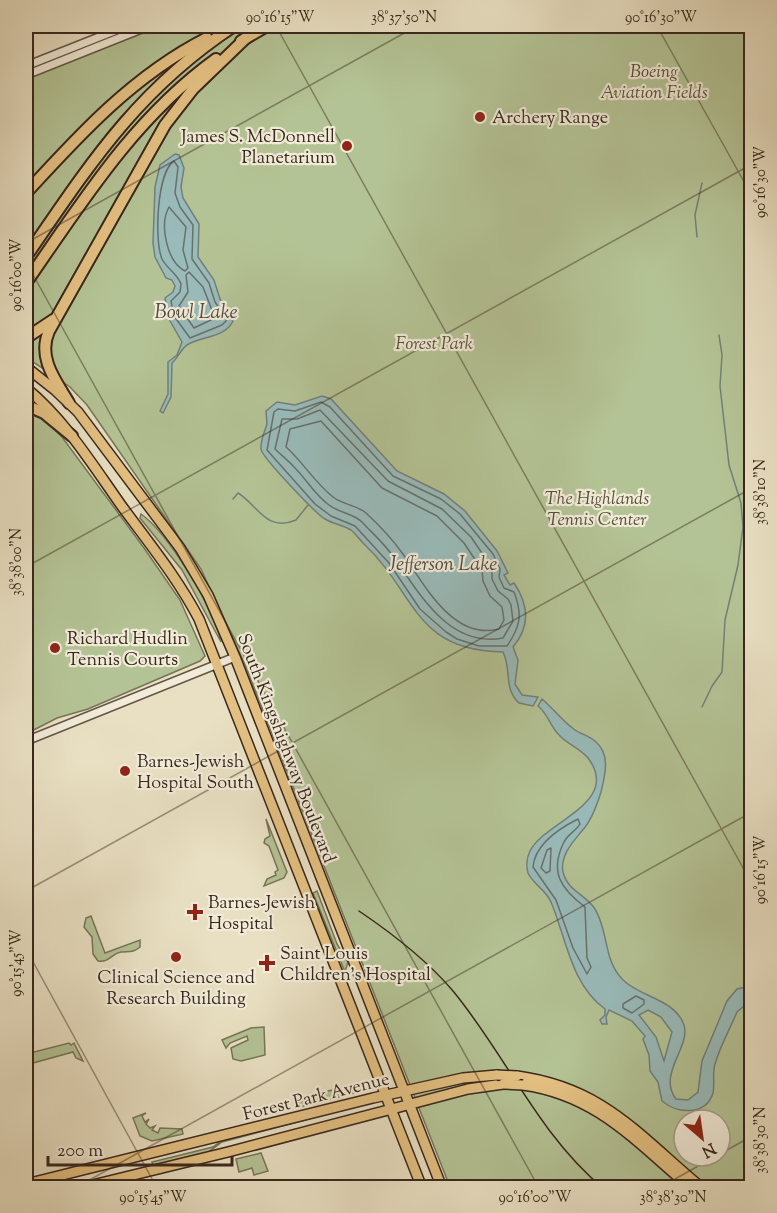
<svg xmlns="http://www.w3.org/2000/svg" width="777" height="1213" viewBox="0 0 777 1213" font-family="'Sorts Mill Goudy',serif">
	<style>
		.green { fill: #b4c395; stroke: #767559; stroke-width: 1.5; fill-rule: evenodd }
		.water { fill: #99bbba; stroke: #72807b; stroke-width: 1.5; fill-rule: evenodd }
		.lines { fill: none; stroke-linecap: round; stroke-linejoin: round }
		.shore { stroke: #68716c; stroke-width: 1.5 }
		.stream { stroke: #72807b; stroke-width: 1.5 }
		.tertiary-casing { stroke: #645546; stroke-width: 10 }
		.primary-casing { stroke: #38271d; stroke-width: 12 }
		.motorway-casing { stroke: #38271d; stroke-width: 14 }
		.tertiary { stroke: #f1ebd8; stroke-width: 7 }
		.primary { stroke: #e4c082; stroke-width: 9 }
		.motorway { stroke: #e4c082; stroke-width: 10 }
		.tram { stroke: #38271d; stroke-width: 1.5 }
		.primary-bridge-casing { stroke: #38271d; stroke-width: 12; stroke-linecap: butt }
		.primary-bridge { stroke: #e4c082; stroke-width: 9 }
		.ticks { fill: none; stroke: #38271d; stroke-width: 1.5; stroke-opacity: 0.45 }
		.poi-dot { fill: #8f2418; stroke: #f1ebd8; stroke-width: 2 }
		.labels { text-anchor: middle; stroke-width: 4.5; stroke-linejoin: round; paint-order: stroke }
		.park-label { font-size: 18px; font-style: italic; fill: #574e3b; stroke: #f1ebd8 }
		.poi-label { font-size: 18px; fill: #38271d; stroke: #f1ebd8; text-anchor: start }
		.street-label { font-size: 18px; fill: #38271d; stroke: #f1ebd8 }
		.water-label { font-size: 20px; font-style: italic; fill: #504c44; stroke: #f1ebd8 }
		.neatline { fill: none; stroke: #38271d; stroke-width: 2 }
		.ticks-label { font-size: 15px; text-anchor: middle; fill: #38271d }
	</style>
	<rect width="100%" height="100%" fill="#e9e0c3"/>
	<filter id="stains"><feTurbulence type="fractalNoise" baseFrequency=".00333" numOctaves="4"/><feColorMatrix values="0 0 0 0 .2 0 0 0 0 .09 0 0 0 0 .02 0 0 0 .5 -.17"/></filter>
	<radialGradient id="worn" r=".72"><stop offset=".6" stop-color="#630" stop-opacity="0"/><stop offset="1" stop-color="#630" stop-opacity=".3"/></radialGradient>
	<g class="green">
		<path d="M157,26H751V1187H450L246,667L201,569L87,405L70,387L26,357V79ZM684,1120H720V1156H684Z"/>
		<path d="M26,408L37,413L62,437L144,548L180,600L205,656L200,661L88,709L57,718L26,734Z"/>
		<path d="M141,514C167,532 216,611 221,642L182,570L140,518Z"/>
		<path d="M266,819L287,872L284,878L264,886L267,879L276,875L275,872L278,870L269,846L264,843L265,839L270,836Z"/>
		<path d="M317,891L337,944L348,962L345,972L313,893Z"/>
		<path d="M91,916L105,953L140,940V947C133,953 129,951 121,952C111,954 109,963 98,961L93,954L92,937L84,927L86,918Z"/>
		<path d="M264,1027L265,1055L241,1061L233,1059L231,1048L248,1040L247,1036L230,1043L226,1048L222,1040L251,1028Z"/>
		<path d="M69,1043L71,1045L74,1043L83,1061L76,1058L73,1052L26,1065V1054Z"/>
		<path d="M352,1085L354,1093L300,1107L299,1102L312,1099V1095Z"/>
		<path d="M373,1102L222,1142L207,1153L153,1166L152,1162L213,1147L221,1141Z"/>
		<path d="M146,1113L142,1116L145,1122L149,1119L146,1124L150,1128L155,1126L152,1130L158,1133L160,1128L182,1129L183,1134L152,1141L140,1136L133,1118Z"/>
		<path d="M261,1153L268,1171L254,1175L252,1168L239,1172L236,1159Z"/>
	</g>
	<g class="water">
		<path d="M175,154L179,155L184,168L181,187L183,198L199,224L198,257L214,280L220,299L233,321C225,338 201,336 187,345C181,349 178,358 172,363L171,397L163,413L160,411L168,394V362L177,355L182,342L169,319L165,298L173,292L175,286L172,280L166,278L155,257L153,243L155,187L160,165Z"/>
		<path d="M322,396L331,399L397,471L444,494L465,511L497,551L508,573L504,575L510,585L514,583C529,605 530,627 513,647L518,660L515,684L522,695L538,697L533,706L519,703C503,688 512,670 503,652C412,650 417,593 363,543C359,539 355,533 351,530C343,525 333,524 325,519C316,514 261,456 261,449C260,441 265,431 267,424L266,411L277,402L295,405Z"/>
		<path d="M542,699C554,709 562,721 575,730C581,734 589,736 595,741C611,754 605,775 601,792C597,805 590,823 581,832C572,843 560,856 563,872C568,892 586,894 595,909C609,932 603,960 623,980C640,997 675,999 684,1025C691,1047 657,1074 676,1099L688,1100L698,1092L702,1061L727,1001L737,989L751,986V1009L743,1007L737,1012C730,1029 720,1046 715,1064C712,1074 715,1083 713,1093C706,1116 677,1114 662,1101L658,1082L650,1071L649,1055L643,1039L645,1036L632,1021L609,1010L606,1017L607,1024H602L600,1020L605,1015V1009C571,985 566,937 551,902C546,890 533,884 528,873C526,866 527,857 530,851C545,821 622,803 588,758C580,748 567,744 559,735C550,726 548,714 538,706ZM648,1010L661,1017L672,1032L664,1061L656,1037L639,1015Z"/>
	</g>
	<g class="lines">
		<g class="shore">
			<path d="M174,161L178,167L175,193L180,207L193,225L192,259L209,283L215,302L227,320L222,325L190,338L174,316L171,301L180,292L181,284C177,273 167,269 162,259C154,240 157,172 174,161Z"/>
			<path d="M169,207L186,227L183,250L188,268L185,271C167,262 159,225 169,207Z"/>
			<path d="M189,272L203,287L215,318L194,328L179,306L188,292L186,275Z"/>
			<path d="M321,402L330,407L393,476L441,499L460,514L493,554L500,569L499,577L504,588L514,592C523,615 520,627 507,646H479L457,639L446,632L420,609L389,563L355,526L331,516L315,504L267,450L274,412L278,409L295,411Z"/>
			<path d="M320,410L388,481L442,509L471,537L492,568V579L498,591L508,599L511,605L513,621L503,638C450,648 421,596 395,559C386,545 373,534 362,522C353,513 339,513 329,505C315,495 307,480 295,468C289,461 282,456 275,449L282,419H297Z"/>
			<path d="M321,421L382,488L437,516L464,543L482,570L483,581L490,596L502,607L504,620L499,629C453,641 424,584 403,554C393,540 379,525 366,513C357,505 343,505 333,497C315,483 303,462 286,447L290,429Z"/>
			<path d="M578,819L580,824C576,831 568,834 564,842C549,872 561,889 585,907L587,958L591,967L587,974L573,948L556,900L533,867C535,844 558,829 578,819Z"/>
			<path d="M551,848L550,871L546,873L541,868L547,850Z"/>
			<path d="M636,996L644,1000V1004L632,1013L623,1008V1004Z"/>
		</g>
		<g class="stream">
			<path d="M697,237L695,215L702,183"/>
			<path d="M233,499L238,493C257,504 266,533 296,520L308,505"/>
			<path d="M702,707L712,686L722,672L725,620L738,565L743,527L741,503L729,465L720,386L722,355L719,335"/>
		</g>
		<defs>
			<g id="tertiary">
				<path d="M26,66L127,26"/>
				<path d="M26,75L149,26"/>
				<path d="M26,741L235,657"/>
			</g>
			<g id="primary">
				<path d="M26,367L55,390L78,412L180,548L208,595L235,657L442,1188"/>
				<path d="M26,388C65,420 92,464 121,505C148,542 177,577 199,619L422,1188"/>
				<path d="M517,1076C604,1088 638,1135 702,1188"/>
				<path d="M523,1085C597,1095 636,1142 691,1188"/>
				<path d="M26,1184L373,1098L463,1078L497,1075"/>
				<path d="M80,1188L228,1152L468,1089L503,1084"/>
			</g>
			<g id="motorway">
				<path d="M241,41L267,26"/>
				<path d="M26,193C80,134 134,75 207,38"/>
				<path d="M26,257C90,164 137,90 234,26"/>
				<path d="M26,283C82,202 134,118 216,59"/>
				<path d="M26,338L53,320"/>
				<path d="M69,403C56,381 37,358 49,331L165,125L193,89L247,37"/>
				<path d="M26,405L44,413L72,436"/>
			</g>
		</defs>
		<use href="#tertiary" class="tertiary-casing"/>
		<use href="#primary" class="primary-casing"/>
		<use href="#motorway" class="motorway-casing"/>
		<use href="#tertiary" class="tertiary"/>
		<use href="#primary" class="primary"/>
		<use href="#motorway" class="motorway"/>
		<path class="tram" d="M359,911C393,934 426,959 453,991C506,1055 538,1134 603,1188"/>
		<defs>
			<g id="primary-bridge">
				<path d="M497,1075L517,1076"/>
				<path d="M503,1084L523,1085"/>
			</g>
		</defs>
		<use href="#primary-bridge" class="primary-bridge-casing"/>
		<use href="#primary-bridge" class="primary-bridge"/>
	</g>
	<path class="ticks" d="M276,26L752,884M657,26L752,196M26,243L417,26M26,262L539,1188M26,567L752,164M26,891L752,488M26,949L157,1188M720,1154L752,1136M75,1188L752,812M659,1188L716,1156"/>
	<g class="poi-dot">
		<circle cx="480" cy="117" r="6"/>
		<circle cx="347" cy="146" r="6"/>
		<circle cx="55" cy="648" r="6"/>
		<circle cx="125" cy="771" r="6"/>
		<path d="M192 903h6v6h6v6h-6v6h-6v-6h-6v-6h6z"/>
		<circle cx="176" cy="957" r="6"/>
		<path d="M264 954h6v6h6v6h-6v6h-6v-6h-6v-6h6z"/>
	</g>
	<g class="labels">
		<g class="park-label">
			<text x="654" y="77">Boeing<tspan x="654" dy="21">Aviation Fields</tspan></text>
			<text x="434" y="349">Forest Park</text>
			<text x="597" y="504">The Highlands<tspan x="597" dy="21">Tennis Center</tspan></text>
		</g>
		<g class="poi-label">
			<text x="492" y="123">Archery Range</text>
			<text x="335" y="142" text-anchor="end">James S. McDonnell<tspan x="335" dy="21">Planetarium</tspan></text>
			<text x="67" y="644">Richard Hudlin<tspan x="67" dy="21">Tennis Courts</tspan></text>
			<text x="137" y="767">Barnes-Jewish<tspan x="137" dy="21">Hospital South</tspan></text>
			<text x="208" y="908">Barnes-Jewish<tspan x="208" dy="21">Hospital</tspan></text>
			<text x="280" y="959">Saint Louis<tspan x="280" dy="21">Children's Hospital</tspan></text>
			<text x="176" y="983" text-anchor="middle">Clinical Science and<tspan x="176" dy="21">Research Building</tspan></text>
		</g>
		<g class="street-label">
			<text transform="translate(287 748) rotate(69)" y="6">South Kingshighway Boulevard</text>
			<text transform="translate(316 1096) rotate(-14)" y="6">Forest Park Avenue</text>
		</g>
		<g class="water-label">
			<text x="196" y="318">Bowl Lake</text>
			<text x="443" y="570">Jefferson Lake</text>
		</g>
	</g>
	<rect width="777" height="1213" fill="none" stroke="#e9e0c3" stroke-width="66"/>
	<g transform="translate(702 1138) rotate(151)"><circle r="28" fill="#f1ebd8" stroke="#a79d8d" stroke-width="1.5"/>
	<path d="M0-4.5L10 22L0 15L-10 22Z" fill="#8f2418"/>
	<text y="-9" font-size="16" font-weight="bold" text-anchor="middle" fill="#38271d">N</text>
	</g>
	<path d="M48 1156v9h184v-9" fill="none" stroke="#38271d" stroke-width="3"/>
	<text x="57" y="1156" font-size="18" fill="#38271d" stroke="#f1ebd8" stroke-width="4.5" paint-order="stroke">200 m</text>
	<rect x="33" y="33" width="711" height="1147" class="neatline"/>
	<g class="ticks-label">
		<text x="280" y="22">90°16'15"W</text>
		<text x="404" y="22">38°37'50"N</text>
		<text x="661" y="22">90°16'30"W</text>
		<text transform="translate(760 182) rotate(-90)" y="5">90°16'30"W</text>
		<text transform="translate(16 275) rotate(-90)" y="5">90°16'00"W</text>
		<text transform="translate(760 492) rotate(-90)" y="5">38°38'10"N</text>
		<text transform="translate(16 562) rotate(-90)" y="5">38°38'00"N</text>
		<text transform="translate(760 870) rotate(-90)" y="5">90°16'15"W</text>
		<text transform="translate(16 963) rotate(-90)" y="5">90°15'45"W</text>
		<text transform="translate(760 1140) rotate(-90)" y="5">38°38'30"N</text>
		<text x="153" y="1202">90°15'45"W</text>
		<text x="535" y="1202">90°16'00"W</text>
		<text x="673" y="1202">38°38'30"N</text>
	</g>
	<rect width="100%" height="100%" filter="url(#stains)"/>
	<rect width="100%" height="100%" fill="url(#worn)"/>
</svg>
